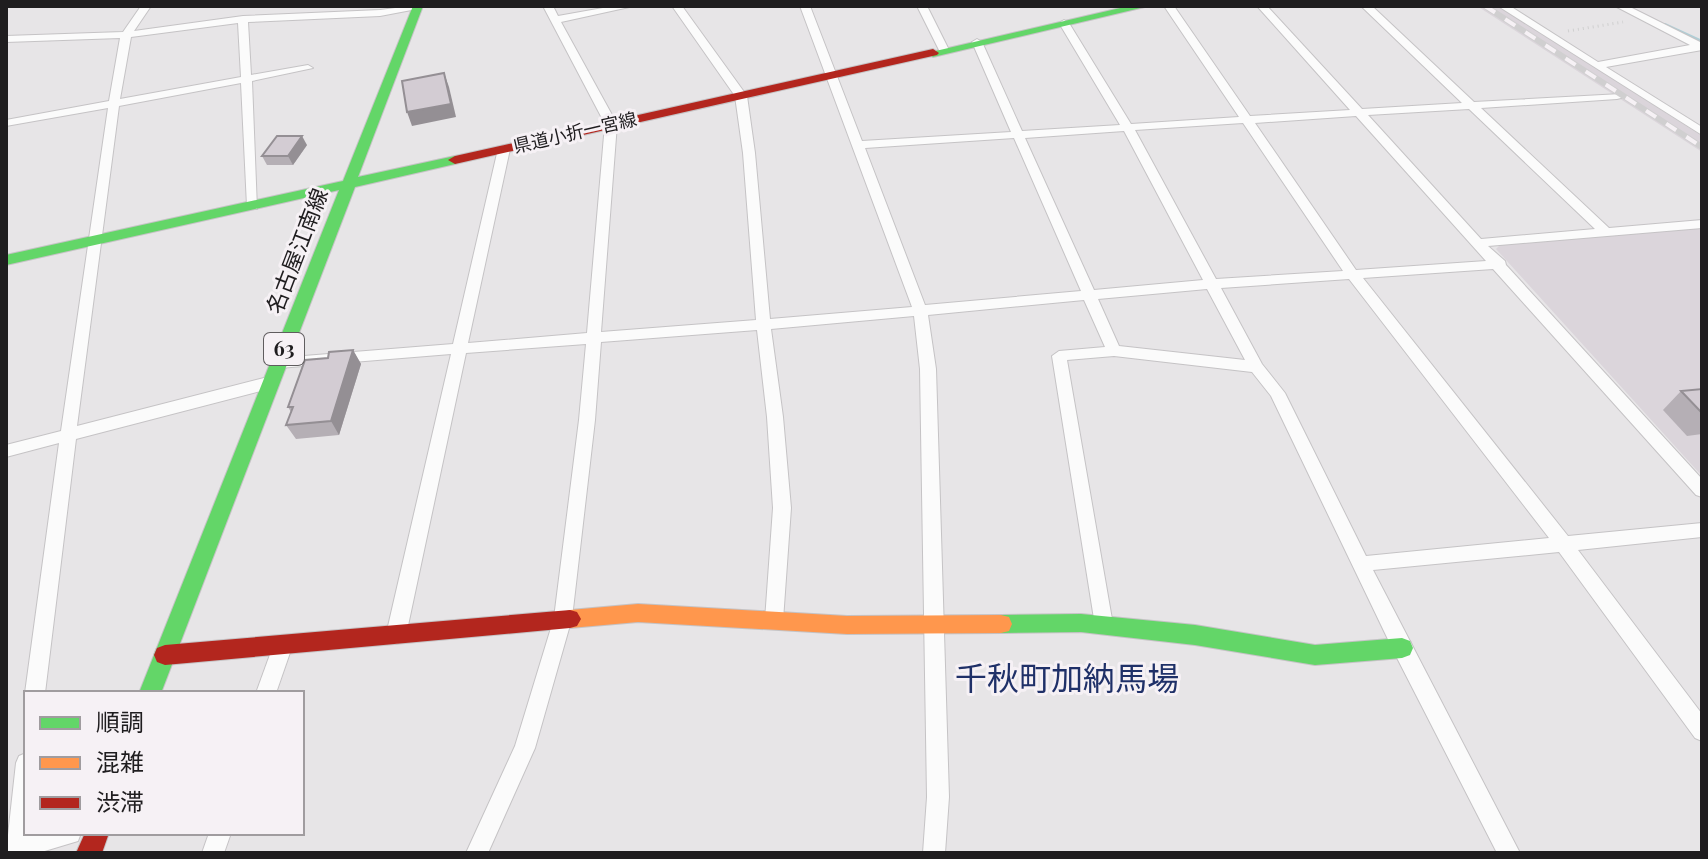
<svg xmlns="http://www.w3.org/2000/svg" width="1708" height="859" viewBox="0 0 1708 859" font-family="'Playfair Display','Noto Sans JP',serif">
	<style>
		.built { fill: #dbd5db }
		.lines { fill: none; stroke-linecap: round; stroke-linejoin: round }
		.stream { stroke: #aeced6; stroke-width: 4 }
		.street-casing { stroke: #c5c3c5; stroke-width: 2 }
		.fast-casing { stroke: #c5c3c5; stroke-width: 2 }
		.slow-casing { stroke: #c5c3c5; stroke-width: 2 }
		.jam-casing { stroke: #c5c3c5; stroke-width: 2 }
		.path { stroke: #d0d0d0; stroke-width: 3; stroke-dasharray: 1 4; stroke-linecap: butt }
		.street { fill: #fbfbfb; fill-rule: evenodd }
		.fast { fill: #63d668; fill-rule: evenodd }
		.slow { fill: #ff974d; fill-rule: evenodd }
		.jam { fill: #b3261e; fill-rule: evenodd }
		.rail-casing { stroke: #d0cfd0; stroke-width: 6 }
		.rail { stroke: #f6f1f5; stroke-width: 4; stroke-dasharray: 12; stroke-linecap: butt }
		.wall { fill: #b5afb5 }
		.shaded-wall { fill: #948f94 }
		.building { fill: #d3ccd3; stroke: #948f94; stroke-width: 2 }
		.labels { text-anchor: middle; stroke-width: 6; stroke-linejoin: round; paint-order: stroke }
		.far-street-label { font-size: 18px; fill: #1f1d1f; stroke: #f6f1f5 }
		.shield { fill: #f6f1f5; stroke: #605d5f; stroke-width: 2 }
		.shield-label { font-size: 20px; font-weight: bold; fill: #1f1d1f }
		.street-label { font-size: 22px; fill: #1f1d1f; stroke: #f6f1f5 }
		.near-quarter-label { font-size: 32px; fill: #1f3068; stroke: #f6f1f5 }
	</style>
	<rect width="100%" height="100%" fill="#e7e5e7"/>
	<g class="built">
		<path d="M1477,6H1498L1702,136V152Z"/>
		<path d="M1702,228V476L1496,249L1500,245Z"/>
	</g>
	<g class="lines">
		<path class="stream" d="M1665,25L1700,41"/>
		<defs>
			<g id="street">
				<path d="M141,6H151L134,31L243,16L380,10L410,6L422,8L380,16L248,22L251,75L308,65L313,68L252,81L257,209H249L247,206L241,83L119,106L77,426L272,376L280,382L272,388L76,439L45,693H26V695L25,693L59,443L6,457V445L61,431L108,108L6,126V120L109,101L120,38L6,42V36L123,32ZM238,23L241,77L120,99L131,37Z"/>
				<path d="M543,6H553L558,16L614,6H634L561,22L617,124L601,332L756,320L743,153L735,96L672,6H682L747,96L755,153L770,319L912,307L800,6H810L862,141L1011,132L972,42L977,39L982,42L1022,131L1120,125L1059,23L1064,20L1069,23L1131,124L1239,117L1164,6H1174L1250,116L1350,110L1257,6H1267L1362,109L1462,103L1361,6H1372L1474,102L1621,94V98L1617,99L1481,108L1609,228L1702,220V228L1488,246L1505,261L1506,265L1702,479V497L1696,495L1493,269L1363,278L1568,536L1702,523V537L1578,550L1702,714V741L1695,738L1559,552L1373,570L1520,853H1497L1395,654L1271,396L1252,372L1114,356L1067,360L1113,625L1111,631L1104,633L1097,631L1095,625L1052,356L1059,351L1105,347L1084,300L928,315L936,369L949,797L945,853H923L927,797L920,369L914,316L771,329L783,417L791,508L783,620L781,626L774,628L767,626L765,620L773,508L767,417L757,330L601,342L595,420L572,618L535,748L488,853H466L515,746L554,618L579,420L586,344L466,353L406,635L403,641L396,644L389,641L386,635L451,354L279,368L271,363L279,358L453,344L498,149L504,145L510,149L468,343L587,333L605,124ZM1469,109L1595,229L1481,239L1368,115ZM1356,116L1486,261L1356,270L1255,123ZM1243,123L1343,271L1216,279L1135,130ZM1124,131L1203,280L1094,290L1025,138ZM1014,138L1081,291L925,305L865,148ZM1349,279L1549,538L1366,556L1285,393L1262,364L1221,288ZM1207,289L1245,360L1119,346L1098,299Z"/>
				<path d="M917,6H927L949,50L948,52L939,50Z"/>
				<path d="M1498,6H1510L1598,62L1690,45L1615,6H1628L1702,43V50L1606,67L1702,127V135Z"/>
				<path d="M283,635L290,638L293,644L276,693H256L276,638Z"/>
				<path d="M26,753V833H81L78,841L38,853H6L16,763L19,756Z"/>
				<path d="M209,833H231L224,853H202Z"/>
			</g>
			<g id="fast">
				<path d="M413,6H423L358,177L455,156L462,160L455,164L355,187L161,693H139L339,190L6,265V255L343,181Z"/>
				<path d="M1129,6H1149L933,57L927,53Z"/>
				<path d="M1081,614L1195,625L1315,645L1402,638L1410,641L1413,648L1410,655L1402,658L1315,665L1195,645L1081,632L1001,633L993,631L990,624L993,617L1001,615Z"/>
			</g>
			<path id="slow" d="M638,604L847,616L1001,615L1009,617L1012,624L1009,631L1001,633L847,634L638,622L570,628L563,626L559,619L563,612L570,610Z"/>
			<g id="jam">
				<path d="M933,49L939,53L937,55L455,164L448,160L455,156Z"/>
				<path d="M570,610L577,612L581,619L577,626L570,628L165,665L157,662L154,655L157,648L165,645Z"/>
				<path d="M85,833H109L102,853H76Z"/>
			</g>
		</defs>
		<use href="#street" class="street-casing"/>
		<use href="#fast" class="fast-casing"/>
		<use href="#slow" class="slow-casing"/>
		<use href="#jam" class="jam-casing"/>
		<path class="path" d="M1568,31L1623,22"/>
		<use href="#street" class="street"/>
		<use href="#fast" class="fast"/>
		<use href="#slow" class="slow"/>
		<use href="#jam" class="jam"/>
		<defs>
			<path id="rail" d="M1485,6L1702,147"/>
		</defs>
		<use href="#rail" class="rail-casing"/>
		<use href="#rail" class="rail"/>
	</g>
	<g class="wall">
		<path d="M307,145L293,165H267L262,156Z"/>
		<path d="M353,350L361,364L339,435L296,439L286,425L291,412L288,407Z"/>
		<path d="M1702,389V434L1687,436L1663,410L1681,391Z"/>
	</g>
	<g class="shaded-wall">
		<path d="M444,73L449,87L456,117L412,126L407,112Z"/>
		<path d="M302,136L307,145L293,165L288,156Z"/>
		<path d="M353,350L361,364L339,435L331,421Z"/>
	</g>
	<g class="building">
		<path d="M444,73L451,104L407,112L402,81Z"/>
		<path d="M277,136H302L288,156H262Z"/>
		<path d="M353,350L331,421L286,425L293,407H288L305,360L328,358L329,352Z"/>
		<path d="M1702,389V413L1681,391Z"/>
	</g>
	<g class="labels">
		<g class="far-street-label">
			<text transform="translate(575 133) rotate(-13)" y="6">県道小折一宮線</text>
		</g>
		<rect class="shield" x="264" y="333" width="40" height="32" rx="6"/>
		<g class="shield-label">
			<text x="284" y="356">63</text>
		</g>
		<g class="street-label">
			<text transform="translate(297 251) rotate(-69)" y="8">名古屋江南線</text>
		</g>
		<g class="near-quarter-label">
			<text x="1067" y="690">千秋町加納馬場</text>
		</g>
	</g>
	<rect width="1708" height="859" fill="none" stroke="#1f1d1f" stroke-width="16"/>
	<rect x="24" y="691" width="280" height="144" fill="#f6f1f5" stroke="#a09c9f" stroke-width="2"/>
	<rect x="40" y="717" width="40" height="12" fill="#63d668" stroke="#a09c9f" stroke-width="2"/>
	<text x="96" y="731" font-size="24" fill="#1f1d1f">順調</text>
	<rect x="40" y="757" width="40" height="12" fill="#ff974d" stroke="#a09c9f" stroke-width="2"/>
	<text x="96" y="771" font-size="24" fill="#1f1d1f">混雑</text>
	<rect x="40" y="797" width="40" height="12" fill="#b3261e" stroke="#a09c9f" stroke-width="2"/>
	<text x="96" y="811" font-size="24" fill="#1f1d1f">渋滞</text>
</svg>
